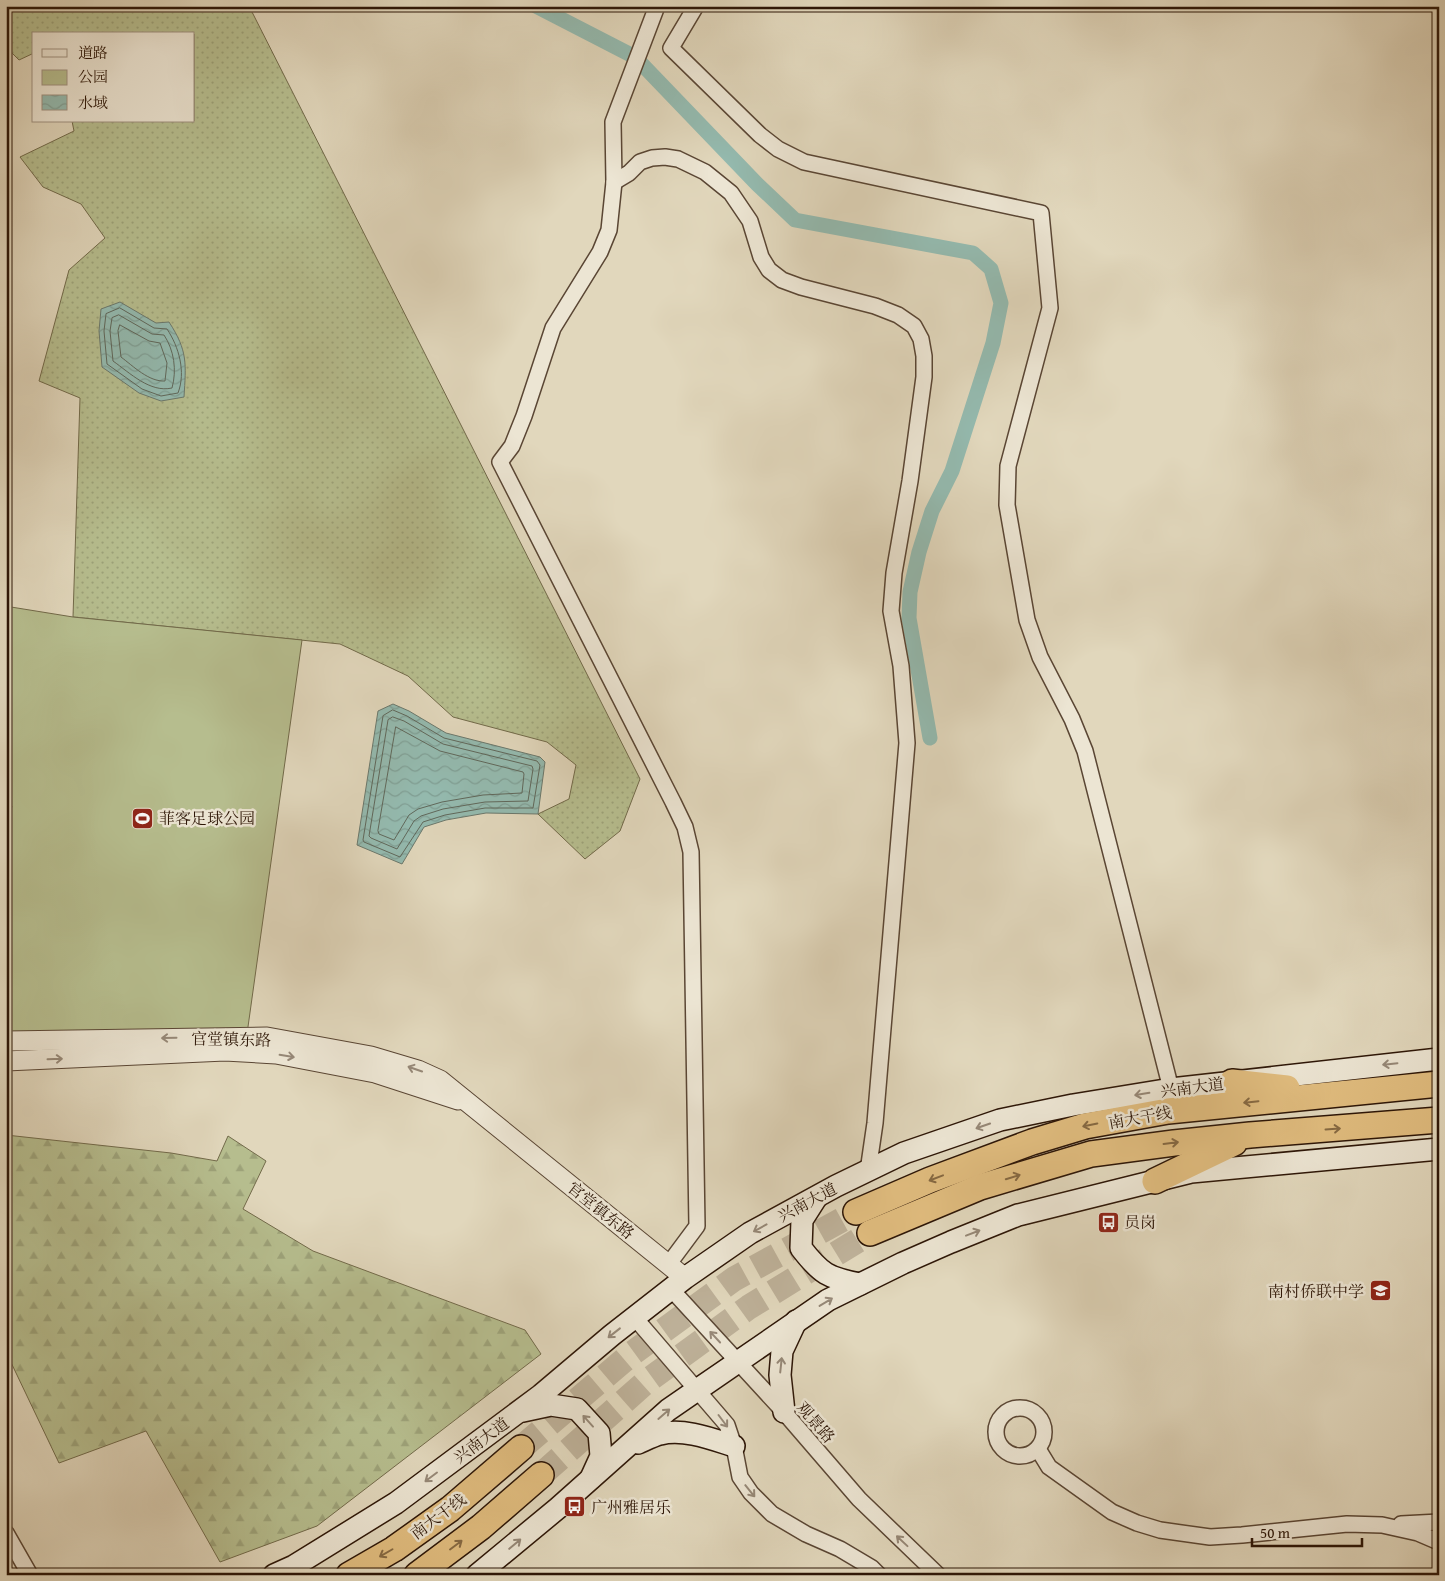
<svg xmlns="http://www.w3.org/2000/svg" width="1445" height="1581" viewBox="0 0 1445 1581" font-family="'Gentium Book Plus','Noto Serif SC',serif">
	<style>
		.green { fill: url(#green-dots); stroke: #726a4a }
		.forest { fill: url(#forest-firs); stroke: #726a4a }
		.pitch { fill: #b6bd8e; stroke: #726a4a }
		.water { fill: url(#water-waves); stroke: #6b786c }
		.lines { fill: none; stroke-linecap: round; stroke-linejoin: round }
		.shore { stroke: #60685b; stroke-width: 1 }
		.canal { stroke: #94baaf; stroke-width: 15 }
		.trunk-tunnel { stroke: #bdb098; stroke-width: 25; stroke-dasharray: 25 12; stroke-linecap: butt }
		.minor-casing { stroke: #5a4634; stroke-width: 18 }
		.tertiary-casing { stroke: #5a4634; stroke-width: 21 }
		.secondary-casing { stroke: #2d1607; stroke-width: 24 }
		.trunk-casing { stroke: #2d1607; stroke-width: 28 }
		.minor { stroke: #ece5d3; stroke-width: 15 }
		.tertiary { stroke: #ece5d3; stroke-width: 19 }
		.secondary { stroke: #ece5d3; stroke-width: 21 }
		.trunk { stroke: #e0bc7e; stroke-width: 25 }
		.oneway { stroke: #968877 }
		.oneway2 { stroke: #866942 }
		.labels { text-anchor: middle; stroke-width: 5; stroke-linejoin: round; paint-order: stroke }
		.poi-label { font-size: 16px; fill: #2d1607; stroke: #ece5d3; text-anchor: start }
		.street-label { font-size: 16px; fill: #2d1607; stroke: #ece5d3 }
	</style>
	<defs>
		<pattern id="green-dots" width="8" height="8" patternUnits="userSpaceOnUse" patternTransform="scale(1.25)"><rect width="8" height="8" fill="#b6bd8e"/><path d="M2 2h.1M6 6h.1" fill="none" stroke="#9da279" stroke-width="1.8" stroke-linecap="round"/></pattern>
		<pattern id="forest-firs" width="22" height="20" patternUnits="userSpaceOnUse" patternTransform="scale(1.25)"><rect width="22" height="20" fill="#b6bd8e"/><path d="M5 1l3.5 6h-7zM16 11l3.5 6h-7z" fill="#9da279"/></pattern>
		<pattern id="water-waves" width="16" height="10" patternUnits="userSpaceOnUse" patternTransform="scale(1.25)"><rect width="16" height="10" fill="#94baaf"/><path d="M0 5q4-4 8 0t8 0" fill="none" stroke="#809f95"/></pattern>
	</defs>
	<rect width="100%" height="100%" fill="#e1d7bc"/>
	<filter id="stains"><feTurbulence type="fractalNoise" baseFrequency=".004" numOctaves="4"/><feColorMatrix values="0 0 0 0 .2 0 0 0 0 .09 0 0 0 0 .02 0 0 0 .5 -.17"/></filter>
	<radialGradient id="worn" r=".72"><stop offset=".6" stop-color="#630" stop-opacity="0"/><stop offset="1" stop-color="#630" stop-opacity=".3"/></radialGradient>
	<path class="green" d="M6,6H249L640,779L620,831L585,859L538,814L569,799L576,765L547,742L453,717L408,676L340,644L73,617L80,398L39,381L69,270L105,238L81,204L43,187L20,157L74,131L72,121H194V34H34V53L19,60L6,47Z"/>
	<path class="forest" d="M6,1135L171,1153L217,1161L228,1136L266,1161L243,1209L313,1251L525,1330L541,1354L317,1526L220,1562L146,1431L59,1463L6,1352Z"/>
	<path class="pitch" d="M11,607L73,617L302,640L247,1034L6,1035V831L12,806L6,804V651Z"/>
	<g class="water">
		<path d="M120,302L156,323L169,322C188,351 186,364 184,397L161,401L139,393L102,367L99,331L101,309Z"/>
		<path d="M393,704L409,711L446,733L540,757L545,762L538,814L486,813L446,820L424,827L402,864L357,845L378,711Z"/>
	</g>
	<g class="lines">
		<g class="shore">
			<path d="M120,308L154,328L167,329C179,347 186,372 178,393L161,396L142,389L107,364L104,331L106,314Z"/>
			<path d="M119,315L152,334L164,335C174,350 177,370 172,388C150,393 130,373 113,361L110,331L112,318Z"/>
			<path d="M120,325L149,341L160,343L167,363L165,381C149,382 133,366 121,357L118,331Z"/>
			<path d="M393,710L407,716L444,738L537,761L540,765L533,808H485L445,815L423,822L400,857L364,842L363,840L383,716Z"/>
			<path d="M393,717L404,721L443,744L532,766L533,769L528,801L485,802L443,809L421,816L414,821L397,849L371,838L369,836L388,720Z"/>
			<path d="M396,727L440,751L523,772L524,774L522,793L483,795L442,802L418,809L409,815L394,840L379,834L378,831Z"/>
		</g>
		<path class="canal" d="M536,6L635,57L757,184L795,220L973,253L991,269L1001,303L993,343L952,471L932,511L919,552L910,592L909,618L930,738"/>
		<g class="trunk-tunnel">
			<path d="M521,1448L630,1355L734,1279L856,1212"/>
			<path d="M541,1475L647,1381L749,1307L870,1233"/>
		</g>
		<defs>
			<g id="minor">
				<path d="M657,6L613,122L614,182L609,230L600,252L553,328L524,416L512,446L500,462L673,802L685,827L691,852L697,1226L668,1265"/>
				<path d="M696,6L671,48L760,135L778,149L804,162L1041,213L1050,308L1008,466L1007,505L1027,620L1040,657L1072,719L1085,751L1171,1089"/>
				<path d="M614,182L629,173L640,162L652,158L665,157L678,159L705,172L731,193L750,221L761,257L769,270L782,280L801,287L875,306L898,315L914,326L921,339L924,356V377L910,481L894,573L891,611L901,666L907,743L875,1123L868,1171"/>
				<path d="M671,1289L784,1412L859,1499L938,1575"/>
				<path d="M635,1318L727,1425L734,1446L740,1477L751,1493L772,1514L806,1534L840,1549L872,1568L879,1575"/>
				<circle cx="1020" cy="1432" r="24"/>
				<path d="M1038,1449L1049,1467L1112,1512L1137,1523L1160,1530L1210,1537L1242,1535L1347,1524L1382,1525L1418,1533L1439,1542"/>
				<path d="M1401,1524L1439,1522"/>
				<path d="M6,1533L30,1575"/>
			</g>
			<g id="tertiary">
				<path d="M6,1041L267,1037L371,1056L418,1070L440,1080L685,1278"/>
				<path d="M6,1061L225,1051L276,1054L375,1073L458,1100"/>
			</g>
			<g id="secondary">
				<path d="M816,1198L802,1220L801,1248C821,1274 828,1278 860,1284"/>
				<path d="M523,1411L551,1405L577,1409L599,1433L601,1456L591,1478"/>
				<path d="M784,1412L780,1375L782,1351L796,1321"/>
				<path d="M638,1443C645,1440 653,1436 660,1434C684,1428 712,1439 734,1446"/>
				<path d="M274,1575L294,1566L396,1503L541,1395L612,1335L685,1278L750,1233L836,1186L904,1153L1000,1120L1073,1105L1171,1089L1439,1059"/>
				<path d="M477,1575L558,1508L668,1410L697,1390L828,1300L903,1263L951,1242L1018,1215L1191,1172L1439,1149"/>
			</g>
			<g id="trunk">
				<path d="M1232,1082L1287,1088"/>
				<path d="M1155,1181L1234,1143"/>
				<path d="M856,1212L930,1180L1032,1142L1085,1126L1168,1111L1439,1084"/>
				<path d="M870,1233L980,1187L1091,1154L1174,1143L1250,1135L1439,1120"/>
				<path d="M349,1575L394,1549L450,1509L521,1448"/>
				<path d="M417,1575L481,1527L541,1475"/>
			</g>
		</defs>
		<use href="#minor" class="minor-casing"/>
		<use href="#tertiary" class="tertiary-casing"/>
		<use href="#secondary" class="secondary-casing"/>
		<use href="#trunk" class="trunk-casing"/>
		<use href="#minor" class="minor"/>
		<use href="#tertiary" class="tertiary"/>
		<use href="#secondary" class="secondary"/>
		<use href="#trunk" class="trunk"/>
	</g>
	<defs><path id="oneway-shaft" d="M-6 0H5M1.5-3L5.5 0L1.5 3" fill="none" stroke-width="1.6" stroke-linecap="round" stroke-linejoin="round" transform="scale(1.25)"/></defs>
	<g class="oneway">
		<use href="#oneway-shaft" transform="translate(169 1038) rotate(179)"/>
		<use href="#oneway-shaft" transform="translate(287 1056) rotate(9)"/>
		<use href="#oneway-shaft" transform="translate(55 1059) rotate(-2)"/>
		<use href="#oneway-shaft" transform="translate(1390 1064) rotate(174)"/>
		<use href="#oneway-shaft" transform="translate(415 1069) rotate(-161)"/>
		<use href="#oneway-shaft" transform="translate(1142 1094) rotate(171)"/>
		<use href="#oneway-shaft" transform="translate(983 1126) rotate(161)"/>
		<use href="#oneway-shaft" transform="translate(760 1228) rotate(151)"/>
		<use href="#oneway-shaft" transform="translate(973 1233) rotate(-21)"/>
		<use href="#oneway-shaft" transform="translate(826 1302) rotate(-31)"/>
		<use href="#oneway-shaft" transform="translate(614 1333) rotate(142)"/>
		<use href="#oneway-shaft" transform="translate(715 1337) rotate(-133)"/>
		<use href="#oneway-shaft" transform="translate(781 1365) rotate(-84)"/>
		<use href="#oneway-shaft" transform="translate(664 1414) rotate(-41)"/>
		<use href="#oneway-shaft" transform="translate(588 1421) rotate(-132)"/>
		<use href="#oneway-shaft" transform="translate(723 1421) rotate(53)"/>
		<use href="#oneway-shaft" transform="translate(431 1477) rotate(143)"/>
		<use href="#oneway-shaft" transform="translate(750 1491) rotate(51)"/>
		<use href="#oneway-shaft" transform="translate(902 1541) rotate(-137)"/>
		<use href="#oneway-shaft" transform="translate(515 1544) rotate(-40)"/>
	</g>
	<g class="oneway2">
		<use href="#oneway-shaft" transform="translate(1251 1102) rotate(174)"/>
		<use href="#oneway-shaft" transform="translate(1090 1125) rotate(168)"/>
		<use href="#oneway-shaft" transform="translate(1333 1129) rotate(-4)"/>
		<use href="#oneway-shaft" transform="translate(1171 1143) rotate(-7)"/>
		<use href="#oneway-shaft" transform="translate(1013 1177) rotate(-17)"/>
		<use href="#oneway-shaft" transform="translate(936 1178) rotate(159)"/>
		<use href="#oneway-shaft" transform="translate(456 1545) rotate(-37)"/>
		<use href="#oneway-shaft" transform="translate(386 1553) rotate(150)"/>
	</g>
	<defs>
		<symbol id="stadium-square" viewBox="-11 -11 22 22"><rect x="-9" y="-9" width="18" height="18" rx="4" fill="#8f2418" stroke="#ece5d3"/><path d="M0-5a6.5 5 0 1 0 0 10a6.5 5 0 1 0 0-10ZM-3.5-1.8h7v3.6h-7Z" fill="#fff"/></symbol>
		<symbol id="bus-square" viewBox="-11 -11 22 22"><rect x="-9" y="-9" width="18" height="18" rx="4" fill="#8f2418" stroke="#ece5d3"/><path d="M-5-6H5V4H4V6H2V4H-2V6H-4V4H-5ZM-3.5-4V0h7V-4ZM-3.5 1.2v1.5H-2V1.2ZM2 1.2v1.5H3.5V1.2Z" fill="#fff"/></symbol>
		<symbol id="school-square" viewBox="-11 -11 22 22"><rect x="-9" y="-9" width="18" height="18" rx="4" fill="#8f2418" stroke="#ece5d3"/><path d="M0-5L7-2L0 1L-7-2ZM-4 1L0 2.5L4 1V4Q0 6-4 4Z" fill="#fff"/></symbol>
	</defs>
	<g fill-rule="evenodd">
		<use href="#stadium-square" x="130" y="806" width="25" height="25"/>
		<use href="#bus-square" x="1096" y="1210" width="25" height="25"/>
		<use href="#school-square" x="1368" y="1278" width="25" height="25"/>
		<use href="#bus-square" x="562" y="1494" width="25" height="25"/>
	</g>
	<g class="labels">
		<g class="poi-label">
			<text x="159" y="824">菲客足球公园</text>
			<text x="1124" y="1228">员岗</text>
			<text x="1364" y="1297" text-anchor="end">南村侨联中学</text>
			<text x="591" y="1513">广州雅居乐</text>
		</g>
		<g class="street-label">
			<text transform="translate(231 1039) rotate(1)" y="6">官堂镇东路</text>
			<text transform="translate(1192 1087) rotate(-7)" y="6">兴南大道</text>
			<text transform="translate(1140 1117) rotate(-10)" y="6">南大干线</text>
			<text transform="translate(807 1202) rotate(-28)" y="6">兴南大道</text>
			<text transform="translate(601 1210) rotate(39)" y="6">官堂镇东路</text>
			<text transform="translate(816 1422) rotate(49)" y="6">观景路</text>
			<text transform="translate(481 1440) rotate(-37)" y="6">兴南大道</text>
			<text transform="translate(438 1516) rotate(-37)" y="6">南大干线</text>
		</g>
	</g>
	<rect width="1445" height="1581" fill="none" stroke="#e1d7bc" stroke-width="25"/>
	<rect x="8" y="8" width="1430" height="1566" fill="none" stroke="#2d1607" stroke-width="2.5"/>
	<rect x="12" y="12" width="1420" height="1556" fill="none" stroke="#2d1607"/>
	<rect x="32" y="32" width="162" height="90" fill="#ece5d3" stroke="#a09281"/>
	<rect x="42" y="49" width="25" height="8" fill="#ece5d3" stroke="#a09281"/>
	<text x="78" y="58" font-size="15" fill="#2d1607">道路</text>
	<rect x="42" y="70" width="25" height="15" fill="#b6bd8e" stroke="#a09281"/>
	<text x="78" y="82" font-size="15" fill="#2d1607">公园</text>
	<rect x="42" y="95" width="25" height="15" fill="url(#water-waves)" stroke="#a09281"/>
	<text x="78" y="108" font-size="15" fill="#2d1607">水域</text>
	<path d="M1252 1538v8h110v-8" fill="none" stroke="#2d1607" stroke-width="2.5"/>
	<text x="1260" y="1538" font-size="15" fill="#2d1607" stroke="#ece5d3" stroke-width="4" paint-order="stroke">50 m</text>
	<rect width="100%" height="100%" filter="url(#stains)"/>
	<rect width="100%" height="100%" fill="url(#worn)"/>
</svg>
